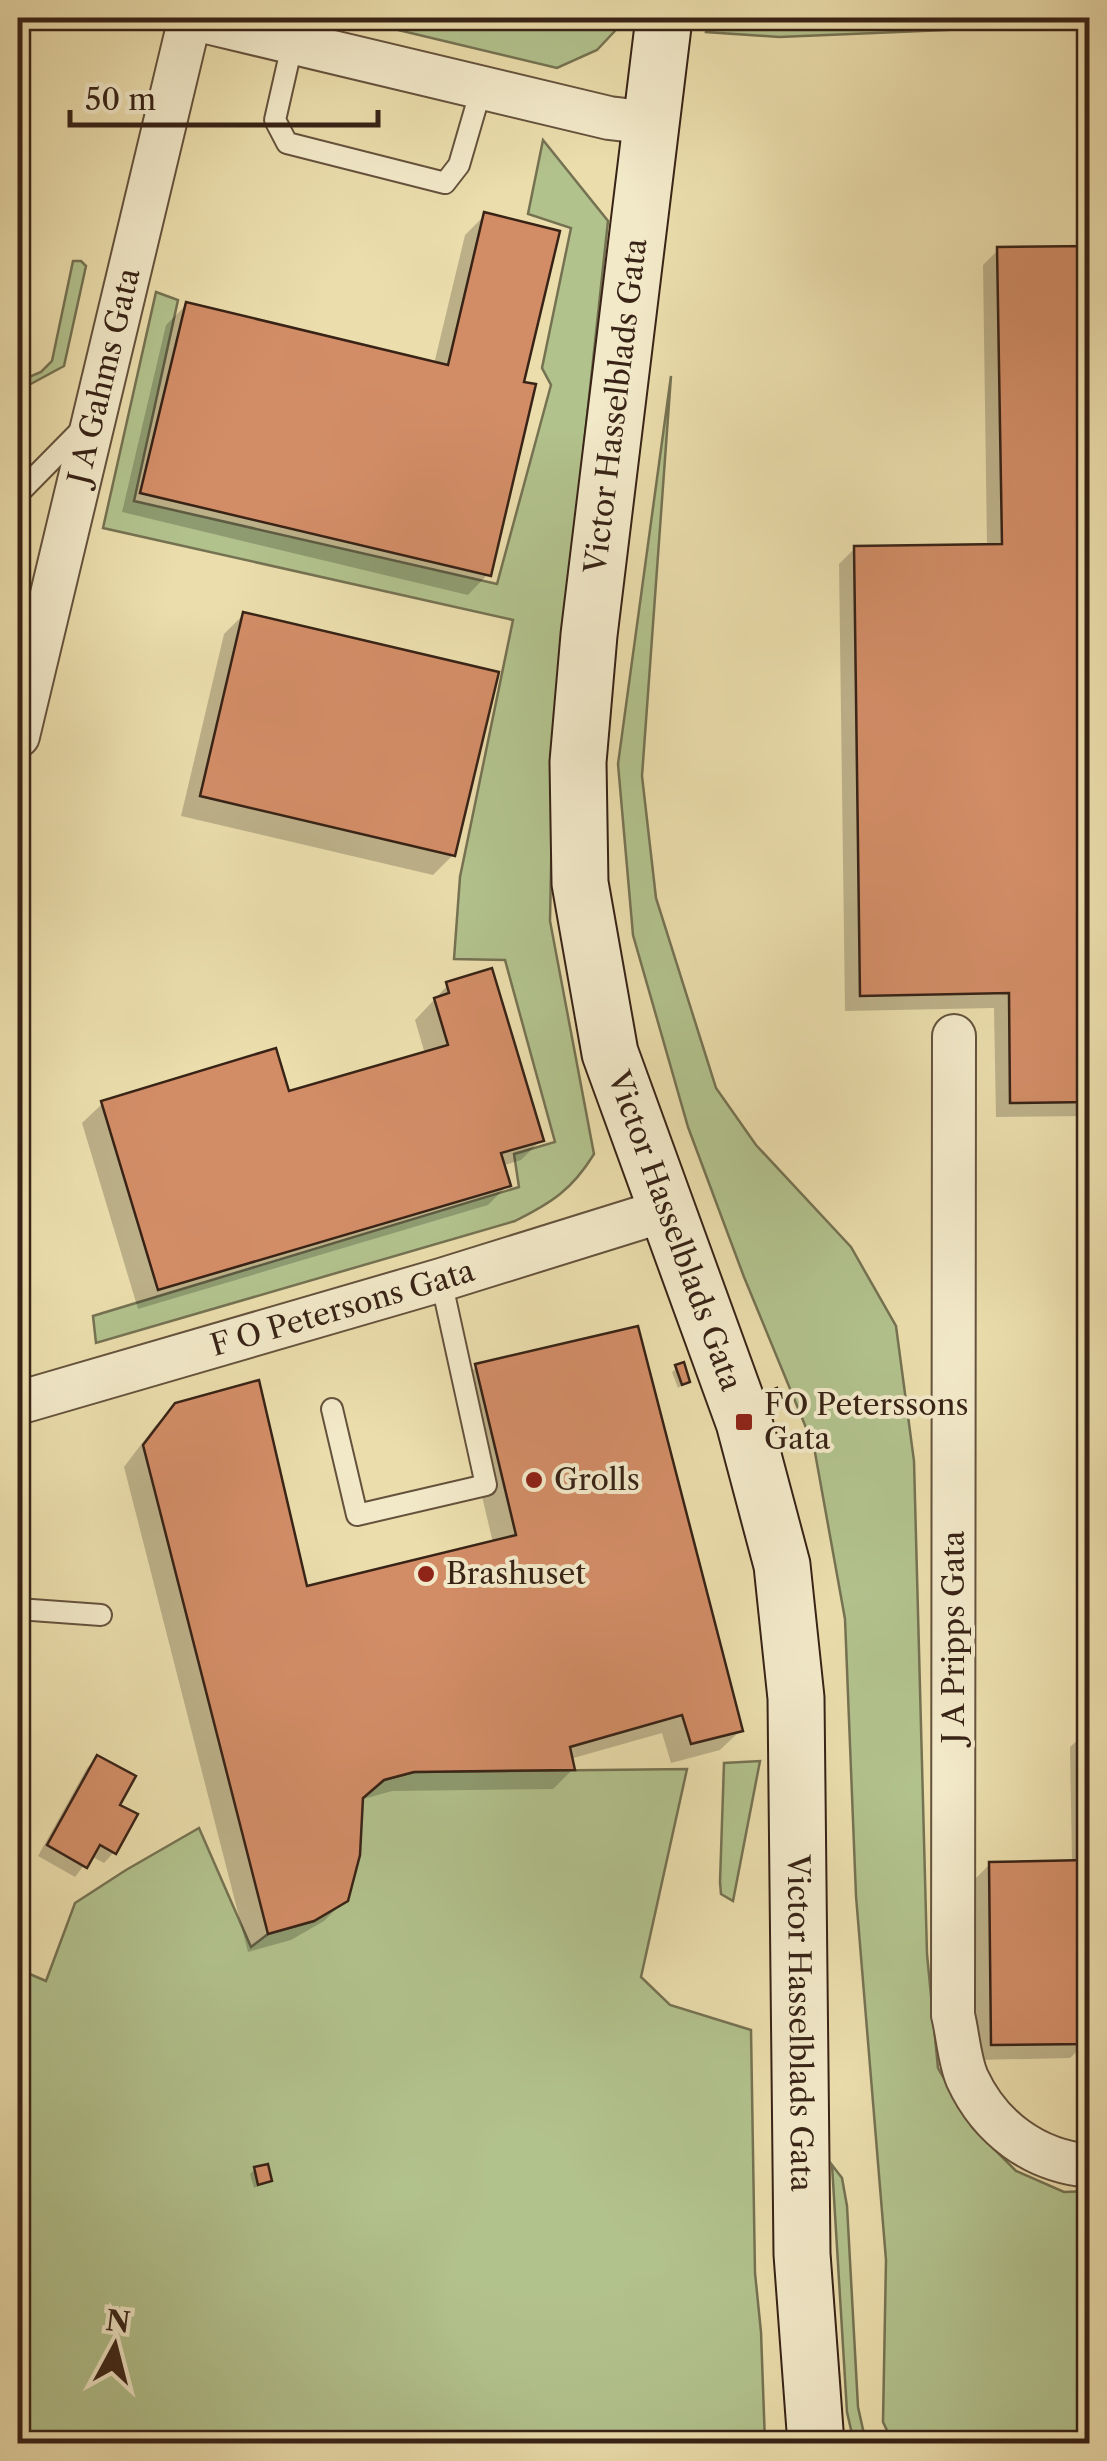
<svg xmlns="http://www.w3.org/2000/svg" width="1107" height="2461" viewBox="0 0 1107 2461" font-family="'Libre Caslon Text',serif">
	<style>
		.green { fill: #b2c28d; stroke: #757252; stroke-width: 2.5 }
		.shadow { fill: #0003 }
		.building { fill: #d28d67; stroke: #382316; stroke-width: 2.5 }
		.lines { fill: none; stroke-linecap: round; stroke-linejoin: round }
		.lane-casing { stroke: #65523c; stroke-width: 24 }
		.street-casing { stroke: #65523c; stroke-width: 46 }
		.secondary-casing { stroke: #382316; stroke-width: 59 }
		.lane { stroke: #f2e9c9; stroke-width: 20 }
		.street { stroke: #f2e9c9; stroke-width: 42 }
		.secondary { stroke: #f2e9c9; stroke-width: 55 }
		.poi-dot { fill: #8f2418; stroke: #f2e9c9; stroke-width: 4 }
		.labels { text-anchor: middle; stroke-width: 8; stroke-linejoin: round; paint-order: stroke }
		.street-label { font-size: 30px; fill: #382316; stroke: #f2e9c9 }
		.poi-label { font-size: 30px; fill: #382316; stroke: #f2e9c9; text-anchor: start }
	</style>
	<rect width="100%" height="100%" fill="#ebddac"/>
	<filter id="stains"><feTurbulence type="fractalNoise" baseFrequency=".002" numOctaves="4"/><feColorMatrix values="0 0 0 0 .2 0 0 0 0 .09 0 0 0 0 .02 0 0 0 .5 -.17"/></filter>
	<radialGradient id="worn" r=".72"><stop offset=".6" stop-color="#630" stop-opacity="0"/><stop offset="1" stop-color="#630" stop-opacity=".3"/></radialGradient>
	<g class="green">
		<path d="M348,18H627L597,50L557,68Z"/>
		<path d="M708,18H1089L1090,24L779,37L706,32Z"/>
		<path d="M543,140L608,221L554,724L550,921L594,1154C572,1190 551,1203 515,1221L96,1343L93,1316L519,1187L514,1154L555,1142L505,960L454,959L460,877L513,620L103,528L156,292L178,300L134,501L497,584L551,385L542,368L571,228L528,214Z"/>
		<path d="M73,261H81L86,266L64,366L27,386L22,380L41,372L52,361Z"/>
		<path d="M671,376L642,776L656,898L716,1088L756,1145L851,1247L896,1326L914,1461L927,1954L938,2068L972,2127L1016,2171L1064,2192L1089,2191V2443H893L883,2422L886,2260L856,1896L845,1619L814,1447L744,1277L688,1127L633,935L618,764Z"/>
		<path d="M760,1761L733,1901L721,1894L720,1882L724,1763Z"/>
		<path d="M687,1769L641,1977L670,2005L751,2030L755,2273L761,2332L765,2443L18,2444V1969L46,1981L75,1903L126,1870L199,1828L251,1947L268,1934L314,1921L363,1798L384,1780L414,1772Z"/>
		<path d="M832,2165L842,2178L847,2206L858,2407L866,2443H854L847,2412Z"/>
	</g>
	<g class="shadow">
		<path d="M485,215L521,383L488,574L468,595L122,512L166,325L186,305L434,364L465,235Z"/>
		<path d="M1090,249V1116L996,1117L994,1008L845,1011L839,564L855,548L987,546L983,265L998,250Z"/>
		<path d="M244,614L453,855L433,875L181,816L224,634Z"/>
		<path d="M448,985L541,1140L521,1160L502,1166L508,1185L488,1205L138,1309L82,1123L103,1103L288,1095L425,1054L415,1020Z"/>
		<path d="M477,1366L741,1730L720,1750L671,1763L662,1733L570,1759L573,1769L553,1789L392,1791L360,1800L345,1900L324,1921L291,1940L248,1952L124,1467L155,1426L176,1405L305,1589L493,1543L456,1386Z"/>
		<path d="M677,1368L688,1381L678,1388L672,1372Z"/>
		<path d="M768,1394L781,1407L769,1414L764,1399Z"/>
		<path d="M1086,1732H1090V1970H1085L1086,2043L1070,2058L976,2060L974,1880L990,1864L1072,1863L1070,1747Z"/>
		<path d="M97,1758L117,1806L114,1852L104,1863L91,1856L75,1877L38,1856L87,1768Z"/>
		<path d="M255,2169L269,2180L254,2188L250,2174Z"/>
	</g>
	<g class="building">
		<path d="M484,212L560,231L524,382L536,384L491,576L140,493L186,302L448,365Z"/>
		<path d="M1090,246V1102L1010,1103L1009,993L860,996L854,546L1002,544L997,247Z"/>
		<path d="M243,612L499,672L455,856L200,796Z"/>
		<path d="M492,968L544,1141L501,1153L511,1186L158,1290L101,1101L276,1048L289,1091L448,1045L434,998L449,993L446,982Z"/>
		<path d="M638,1326L743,1731L691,1744L682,1715L570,1747L575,1770L414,1772L384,1780L363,1798L360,1855L348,1901L314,1921L268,1934L143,1445L175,1403L259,1380L307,1586L516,1535L475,1364Z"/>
		<path d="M684,1362L690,1382L682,1385L675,1365Z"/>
		<path d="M777,1388L784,1408L773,1411L767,1392Z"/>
		<path d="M1085,1729H1090L1088,2044L991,2045L989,1862L1087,1860Z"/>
		<path d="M97,1755L136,1776L120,1805L138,1814L116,1854L100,1845L87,1868L47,1845Z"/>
		<path d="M268,2164L272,2181L258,2185L254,2167Z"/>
	</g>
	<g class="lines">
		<defs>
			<g id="lane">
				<path d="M293,41L275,120L287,143L445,183L459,165L482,86"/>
				<path d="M18,494L82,429"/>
				<path d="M332,1409L357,1515L486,1485L441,1280"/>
				<path d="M18,1609L101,1615"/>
			</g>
			<g id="street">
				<path d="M190,18L609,118L651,123"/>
				<path id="s1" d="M18,736L190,18"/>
				<path d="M954,1036L953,2015C958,2035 959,2059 967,2078C990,2128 1034,2161 1090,2166"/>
				<path id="s2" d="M18,1403L441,1280L666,1210"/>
			</g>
			<g id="secondary">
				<path id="s3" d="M664,18L589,635L578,762L580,883L610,1053L744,1422L782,1565L796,1698L802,2254L816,2444"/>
			</g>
		</defs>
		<use href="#lane" class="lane-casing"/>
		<use href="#street" class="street-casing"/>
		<use href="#secondary" class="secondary-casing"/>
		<use href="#lane" class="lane"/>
		<use href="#street" class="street"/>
		<use href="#secondary" class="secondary"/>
	</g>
	<g class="poi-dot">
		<rect x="734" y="1412" width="20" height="20" rx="5"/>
		<circle cx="534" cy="1480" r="10"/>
		<circle cx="426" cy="1574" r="10"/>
	</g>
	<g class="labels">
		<g class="street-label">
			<text dy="10" stroke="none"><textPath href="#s1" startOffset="370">J A Gahms Gata</textPath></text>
			<text transform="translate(616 406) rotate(-83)" y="10">Victor Hasselblads Gata</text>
			<text dy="10" stroke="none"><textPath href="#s3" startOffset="1232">Victor Hasselblads Gata</textPath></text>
			<text dy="10" stroke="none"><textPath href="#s2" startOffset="338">F O Petersons Gata</textPath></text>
			<text transform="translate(954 1637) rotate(-90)" y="10">J A Pripps Gata</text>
			<text dy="10" stroke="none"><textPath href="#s3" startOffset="2042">Victor Hasselblads Gata</textPath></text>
		</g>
		<g class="poi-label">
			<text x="764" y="1415">FO Peterssons<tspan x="764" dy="34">Gata</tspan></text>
			<text x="554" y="1490">Grolls</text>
			<text x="446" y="1584">Brashuset</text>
		</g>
	</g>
	<rect width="1107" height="2461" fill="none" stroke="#ebddac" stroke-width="60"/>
	<rect x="20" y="20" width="1067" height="2421" fill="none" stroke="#382316" stroke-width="5"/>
	<rect x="30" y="30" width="1047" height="2401" fill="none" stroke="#382316" stroke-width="2.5"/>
	<g transform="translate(115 2346) rotate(7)" stroke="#f2e9c9" stroke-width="8" paint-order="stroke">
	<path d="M0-8L18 38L0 25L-18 38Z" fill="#382316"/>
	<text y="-15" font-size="28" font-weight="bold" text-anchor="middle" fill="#382316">N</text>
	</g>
	<path d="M70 110v15h308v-15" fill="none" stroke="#382316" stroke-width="5"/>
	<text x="85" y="110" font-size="30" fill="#382316" stroke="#f2e9c9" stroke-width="8" paint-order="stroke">50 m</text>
	<rect width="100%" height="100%" filter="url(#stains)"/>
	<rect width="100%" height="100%" fill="url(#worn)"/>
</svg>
